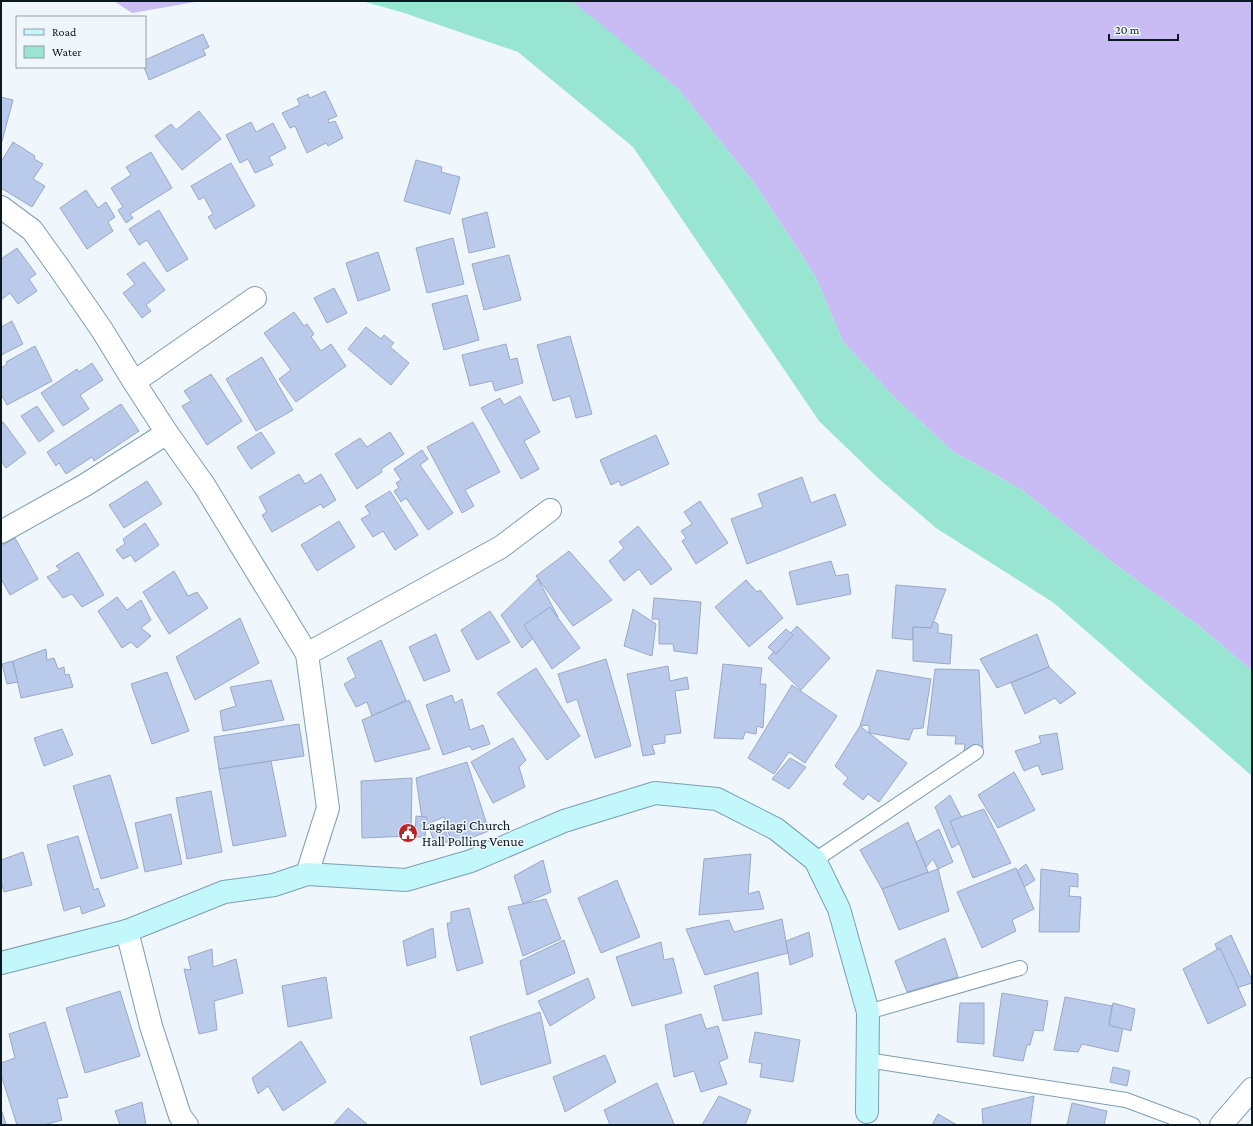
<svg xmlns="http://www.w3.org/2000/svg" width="1253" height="1126" viewBox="0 0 1253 1126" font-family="'Crimson Pro',serif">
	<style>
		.forest { fill: #c9bcf5 }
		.water { fill: #98e5d1 }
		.building { fill: #bacaeb; stroke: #9aa8c8 }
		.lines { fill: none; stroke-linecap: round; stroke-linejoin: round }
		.lane-casing { stroke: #7c9eb4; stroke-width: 16 }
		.street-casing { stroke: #7c9eb4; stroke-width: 24 }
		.secondary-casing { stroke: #7c9eb4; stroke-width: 24 }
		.lane { stroke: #fff; stroke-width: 14 }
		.street { stroke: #fff; stroke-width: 22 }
		.secondary { stroke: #c2f7fc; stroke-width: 22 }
		.labels { text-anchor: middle; stroke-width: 3; stroke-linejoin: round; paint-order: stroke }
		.poi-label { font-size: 14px; fill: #0c1921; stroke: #f0f7fc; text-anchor: start }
	</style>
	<rect width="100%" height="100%" fill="#f0f7fc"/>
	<g class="forest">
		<path d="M114,1H201L132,13Z"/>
		<path d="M571,1H1252V671L1199,626L1112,562L1022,490L952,451L895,398L843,342L815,276L754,183L678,89Z"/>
	</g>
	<path class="water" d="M362,1H571L603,26L678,89L754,183L815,276L843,342L895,398L952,451L1022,490L1112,562L1199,626L1252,671V776L1054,603L936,528L879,479L819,421L633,147L518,52L401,12Z"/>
	<g class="building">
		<path d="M203,34L209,47L203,50L206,55L149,80L144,67H145V60Z"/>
		<path d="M325,91L337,116L328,120L329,123L335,121L343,138L328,146L326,143L307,153L295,126L290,128L282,113L300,105L297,99L308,94L310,98Z"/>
		<path d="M1,97L13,100L1,145Z"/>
		<path d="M199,111L221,139L182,170L155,136L171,124L176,130Z"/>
		<path d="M251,122L256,132L273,123L286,148L269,157L273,165L255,173L248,159L240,163L226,135Z"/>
		<path d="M13,142L35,156L34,159L43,164L33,179L45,186L32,207L1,188V162Z"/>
		<path d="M151,152L172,188L130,214L133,218L126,223L118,210L123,207L111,188L131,175L126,167Z"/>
		<path d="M416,160L442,167L441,172L460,177L450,214L404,201Z"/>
		<path d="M231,163L255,206L215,229L208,217L213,214L204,197L199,200L191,186Z"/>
		<path d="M86,190L98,208L106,202L115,217L108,222L113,231L87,249L60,208Z"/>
		<path d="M159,210L188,259L167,272L147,240L139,245L129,229Z"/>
		<path d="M487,212L495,247L469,253L462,219Z"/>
		<path d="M453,238L464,284L427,293L416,248Z"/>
		<path d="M17,248L36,274L29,279L37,291L18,304L10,293L1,300V259Z"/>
		<path d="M378,252L390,290L358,301L346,263Z"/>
		<path d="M509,255L521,300L484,310L472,264Z"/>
		<path d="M144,262L165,290L146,305L151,311L142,318L123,293L135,284L127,274Z"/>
		<path d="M334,288L347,313L327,323L314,298Z"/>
		<path d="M467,295L479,340L444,350L432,304Z"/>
		<path d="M294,312L304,326L307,324L314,334L311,337L321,351L331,344L346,366L296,402L279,379L291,370L264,333Z"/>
		<path d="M12,321L23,344L1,355V327Z"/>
		<path d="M366,327L381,339L384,335L394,343L390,347L409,363L391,385L348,349Z"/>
		<path d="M570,336L592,414L576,418L570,396L553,401L537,345Z"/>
		<path d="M506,344L510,360L517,358L523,383L495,391L492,381L470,386L462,355Z"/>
		<path d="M35,346L52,381L7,405L1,394V368L7,364L6,362Z"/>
		<path d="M262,357L293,410L256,431L226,379Z"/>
		<path d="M92,363L103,380L80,395L89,409L63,426L41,393L77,369L79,372Z"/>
		<path d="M211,374L242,421L207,445L182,406L191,401L184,391Z"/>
		<path d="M520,396L540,432L524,441L539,469L521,479L481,408L500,398L504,405Z"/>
		<path d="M121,404L139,431L94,461L92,457L66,474L59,463L56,466L47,452Z"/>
		<path d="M37,406L54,431L39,442L21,416Z"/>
		<path d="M3,422L26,453L6,468L1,461V423Z"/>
		<path d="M473,422L500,472L465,490L474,506L462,513L427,447Z"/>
		<path d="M261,432L275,453L251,469L237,447Z"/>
		<path d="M390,432L404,454L381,469L382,472L357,489L335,454L360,438L367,447Z"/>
		<path d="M656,435L669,464L621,486L619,481L611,485L600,460Z"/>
		<path d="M422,450L428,459L420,465L453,513L428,530L406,498L401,502L394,491L399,488L396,483L401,480L394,469Z"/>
		<path d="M299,474L305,484L321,474L336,500L323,508L321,504L272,532L262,515L267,512L259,497Z"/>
		<path d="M802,477L811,503L835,494L846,525L747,564L731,519L763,507L758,494Z"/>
		<path d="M147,481L162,504L124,528L109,505Z"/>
		<path d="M390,491L418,535L395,550L383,531L373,537L361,519L370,514L365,506Z"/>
		<path d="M700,501L728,543L696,564L682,541L686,538L681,531L692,524L684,512Z"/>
		<path d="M339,521L355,547L317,571L301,545Z"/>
		<path d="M145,523L159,545L135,562L131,555L123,559L116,550L125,544L123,539Z"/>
		<path d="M638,526L672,569L651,585L639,569L624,581L609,561L624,548L619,542Z"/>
		<path d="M15,538L38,579L10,595L1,579V546Z"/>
		<path d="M569,551L612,600L573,626L536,576Z"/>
		<path d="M78,552L104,595L82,607L72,594L63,598L47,577L60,570L56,566Z"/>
		<path d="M831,561L836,576L848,574L851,594L797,605L789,572Z"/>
		<path d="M174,571L188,596L197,592L208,608L169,634L143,592Z"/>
		<path d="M538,579L558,617L522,648L501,615Z"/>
		<path d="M746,580L757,592L760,590L783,618L749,647L715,607Z"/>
		<path d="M896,585L946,589L931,628L913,627V640L892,638Z"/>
		<path d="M117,597L127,610L141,600L151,620L141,628L151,636L137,648L131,642L122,648L98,611Z"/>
		<path d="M654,598L701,602L697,654L674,651L673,644H659V619H652Z"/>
		<path d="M550,607L580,648L552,669L524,625Z"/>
		<path d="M633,609L656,624L652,656L624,646Z"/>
		<path d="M490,611L510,642L477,660L461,630Z"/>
		<path d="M240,618L259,663L195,700L176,657Z"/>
		<path d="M933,621L938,624V633L952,635L950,664L913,661V627L931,628Z"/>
		<path d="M797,626L830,658L801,690L768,658Z"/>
		<path d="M786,629L793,635L776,654L768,647Z"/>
		<path d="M436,634L450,671L424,681L409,647Z"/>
		<path d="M1037,634L1049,667L997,688L980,659Z"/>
		<path d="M381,640L406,700L372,716L367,702L356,707L344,684L356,677L347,658Z"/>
		<path d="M46,649L47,660L54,658L58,669L64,667L65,675L69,674L73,687L21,698L13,661Z"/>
		<path d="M606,659L631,746L595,758L577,699L567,703L558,674Z"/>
		<path d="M12,661L18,682L7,684L2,664Z"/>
		<path d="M723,664L762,668L760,684H766L763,728L757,726L756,734L745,732L743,739L714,738Z"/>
		<path d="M668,666L670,681L687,677L689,689L675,691L681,733L665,735V743L652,745L655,754L643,756L627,674Z"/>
		<path d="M1049,667L1076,693L1060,704L1055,698L1025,714L1011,683Z"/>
		<path d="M536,668L580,736L547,760L497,693Z"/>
		<path d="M935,669L979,670L983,748L964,751L965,744H955L956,736L927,735Z"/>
		<path d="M877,670L931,679L923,728L913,729L909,740L869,733V725L860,726Z"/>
		<path d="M167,672L189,731L152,744L131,684Z"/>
		<path d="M271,680L284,720L223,731L220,711L236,706L230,687Z"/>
		<path d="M792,685L837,716L805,763L789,752L774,774L748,758Z"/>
		<path d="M452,695L455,703L462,699L470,730L483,725L490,744L472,750L470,746L443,755L426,705Z"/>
		<path d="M409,700L430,749L375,762L362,720Z"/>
		<path d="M299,724L304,756L219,769L214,737Z"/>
		<path d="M860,726L907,763L879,802L868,794L863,800L843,784L848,778L835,766Z"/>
		<path d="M62,729L73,755L44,766L34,738Z"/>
		<path d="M1057,733L1063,769L1042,775L1038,765L1024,771L1015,751L1041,743L1039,736Z"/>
		<path d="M513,738L526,760L519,767L525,787L493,803L471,762Z"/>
		<path d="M790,758L806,767L789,789L772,779Z"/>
		<path d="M271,761L286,836L233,846L219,769Z"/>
		<path d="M467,762L489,831L452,845L444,817L423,826L416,778Z"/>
		<path d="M1014,772L1035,810L998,828L978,795Z"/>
		<path d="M110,775L138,868L101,879L73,786Z"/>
		<path d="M412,778L411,836L362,838L361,781Z"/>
		<path d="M211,791L222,852L187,859L176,798Z"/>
		<path d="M950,795L971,836L952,848L935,807Z"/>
		<path d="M984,809L1011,863L973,878L950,821Z"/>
		<path d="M171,814L182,864L145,872L135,823Z"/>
		<path d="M416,816L427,817L425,837H415Z"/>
		<path d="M908,822L928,872L882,889L860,850Z"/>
		<path d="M443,823L449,841L436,847L429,827Z"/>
		<path d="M939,829L953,862L938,869L933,859L926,867L916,842Z"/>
		<path d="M78,836L94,890L98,888L105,906L82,914L80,906L64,911L47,845Z"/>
		<path d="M23,852L32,885L4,892L1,881V860Z"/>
		<path d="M751,854L748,894L759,891L764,909L699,915L704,859Z"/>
		<path d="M543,860L551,892L523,904L514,876Z"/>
		<path d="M1026,864L1035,880L1024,887L1017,871Z"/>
		<path d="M1016,868L1034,909L1012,920L1016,931L982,948L957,892Z"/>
		<path d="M938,869L949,911L899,930L882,889Z"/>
		<path d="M1041,869L1078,874V887L1070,886L1069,896L1081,897L1079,932H1039Z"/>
		<path d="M617,880L640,937L601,953L578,898Z"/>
		<path d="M546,899L561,939L523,956L508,907Z"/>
		<path d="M469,908L483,963L457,971L449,937L447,923H451V912Z"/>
		<path d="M782,919L788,953L705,975L686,929L729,920L734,932Z"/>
		<path d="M433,928L436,957L407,966L403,941Z"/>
		<path d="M809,932L813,956L790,965L786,941Z"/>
		<path d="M1231,935L1252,980V983L1233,989L1215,944Z"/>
		<path d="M945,938L958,977L907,992L895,961Z"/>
		<path d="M564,940L575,973L527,995L520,961Z"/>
		<path d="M661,942L664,960L673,958L682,993L632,1006L616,957Z"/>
		<path d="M1220,948L1246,1005L1208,1024L1183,969Z"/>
		<path d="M212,949L213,967L236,959L243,993L214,1001L217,1030L199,1034L184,969L191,970L188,957Z"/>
		<path d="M758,972L762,1014L723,1021L714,986Z"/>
		<path d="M326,977L332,1018L288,1027L282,986Z"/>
		<path d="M588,978L595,998L550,1026L538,1001Z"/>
		<path d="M120,991L140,1056L85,1073L66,1008Z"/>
		<path d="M1002,993L1048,1001L1043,1031L1034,1030L1030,1045H1027L1023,1061L993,1056Z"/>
		<path d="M1065,997L1112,1006L1109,1025L1123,1028L1118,1052L1082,1044L1078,1052L1054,1050Z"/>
		<path d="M960,1003H984V1044L957,1042Z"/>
		<path d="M1113,1003L1135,1009L1131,1031L1109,1025Z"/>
		<path d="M540,1012L551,1063L481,1085L470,1037Z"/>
		<path d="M701,1014L706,1029L718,1026L728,1058L719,1062L727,1084L701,1092L694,1071L674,1077L665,1025Z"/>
		<path d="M45,1022L68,1097L57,1099L62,1120L44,1125H17L1,1075V1063L15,1058L9,1034Z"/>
		<path d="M755,1032L800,1040L793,1082L760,1077L762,1064L749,1062Z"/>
		<path d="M301,1041L326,1082L283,1111L268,1086L258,1094L252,1078Z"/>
		<path d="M605,1055L616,1082L565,1112L553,1077Z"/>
		<path d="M1113,1067L1130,1071L1127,1086L1110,1082Z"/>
		<path d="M657,1083L674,1124L671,1125H610L604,1110Z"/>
		<path d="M719,1096L751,1110L745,1125H702Z"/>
		<path d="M1034,1096L1030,1125H983L982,1109Z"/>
		<path d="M142,1102L146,1125H120L115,1111Z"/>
		<path d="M1072,1103L1107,1111L1104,1125H1067Z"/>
		<path d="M348,1108L368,1125H333Z"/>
		<path d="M1,1109L6,1124L1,1125Z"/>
		<path d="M938,1114L957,1125H932Z"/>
	</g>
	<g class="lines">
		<defs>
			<g id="lane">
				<path d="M815,860L976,752"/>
				<path d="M868,1012L1020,968"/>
				<path d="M867,1060L1126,1100L1193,1125"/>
			</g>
			<g id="street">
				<path d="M1,207L32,230L60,269L102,330L134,382L167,433L204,485L307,654L328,808L307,874"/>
				<path d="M134,382L255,298"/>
				<path d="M1,532L85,485L167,433"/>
				<path d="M307,654L501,547L550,510"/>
				<path d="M127,931L151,1026L180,1116L187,1125"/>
				<path d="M1221,1125L1252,1089"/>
			</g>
			<path id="secondary" d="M1,963L127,931L224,892L274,885L307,874L406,880L471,861L564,821L655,793L717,799L776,829L815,860L839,909L868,1012L867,1112"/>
		</defs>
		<use href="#lane" class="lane-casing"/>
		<use href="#street" class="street-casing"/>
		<use href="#secondary" class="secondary-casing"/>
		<use href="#lane" class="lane"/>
		<use href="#street" class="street"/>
		<use href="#secondary" class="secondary"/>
	</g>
	<defs>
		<symbol id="civic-disc" viewBox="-11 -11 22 22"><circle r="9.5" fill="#b5242a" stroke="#f0f7fc"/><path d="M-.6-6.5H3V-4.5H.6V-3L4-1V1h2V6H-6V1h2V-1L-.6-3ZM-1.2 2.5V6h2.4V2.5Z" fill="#fff"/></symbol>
	</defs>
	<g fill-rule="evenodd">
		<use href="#civic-disc" x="397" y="822" width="22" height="22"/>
	</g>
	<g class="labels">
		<g class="poi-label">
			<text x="422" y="830">Lagilagi Church<tspan x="422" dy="16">Hall Polling Venue</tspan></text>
		</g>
	</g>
	<rect width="1253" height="1126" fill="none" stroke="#0c1921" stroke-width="4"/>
	<rect x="16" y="16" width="130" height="52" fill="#f0f7fc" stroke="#959ea4"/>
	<rect x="24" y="29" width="20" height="6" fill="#c2f7fc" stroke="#959ea4"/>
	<text x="52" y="36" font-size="12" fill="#0c1921">Road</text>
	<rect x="24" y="46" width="20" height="12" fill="#98e5d1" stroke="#959ea4"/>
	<text x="52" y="56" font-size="12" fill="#0c1921">Water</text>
	<path d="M1109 34v6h69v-6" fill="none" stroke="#0c1921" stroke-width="2"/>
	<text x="1115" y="34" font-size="12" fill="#0c1921" stroke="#f0f7fc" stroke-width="3" paint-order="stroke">20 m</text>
</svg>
